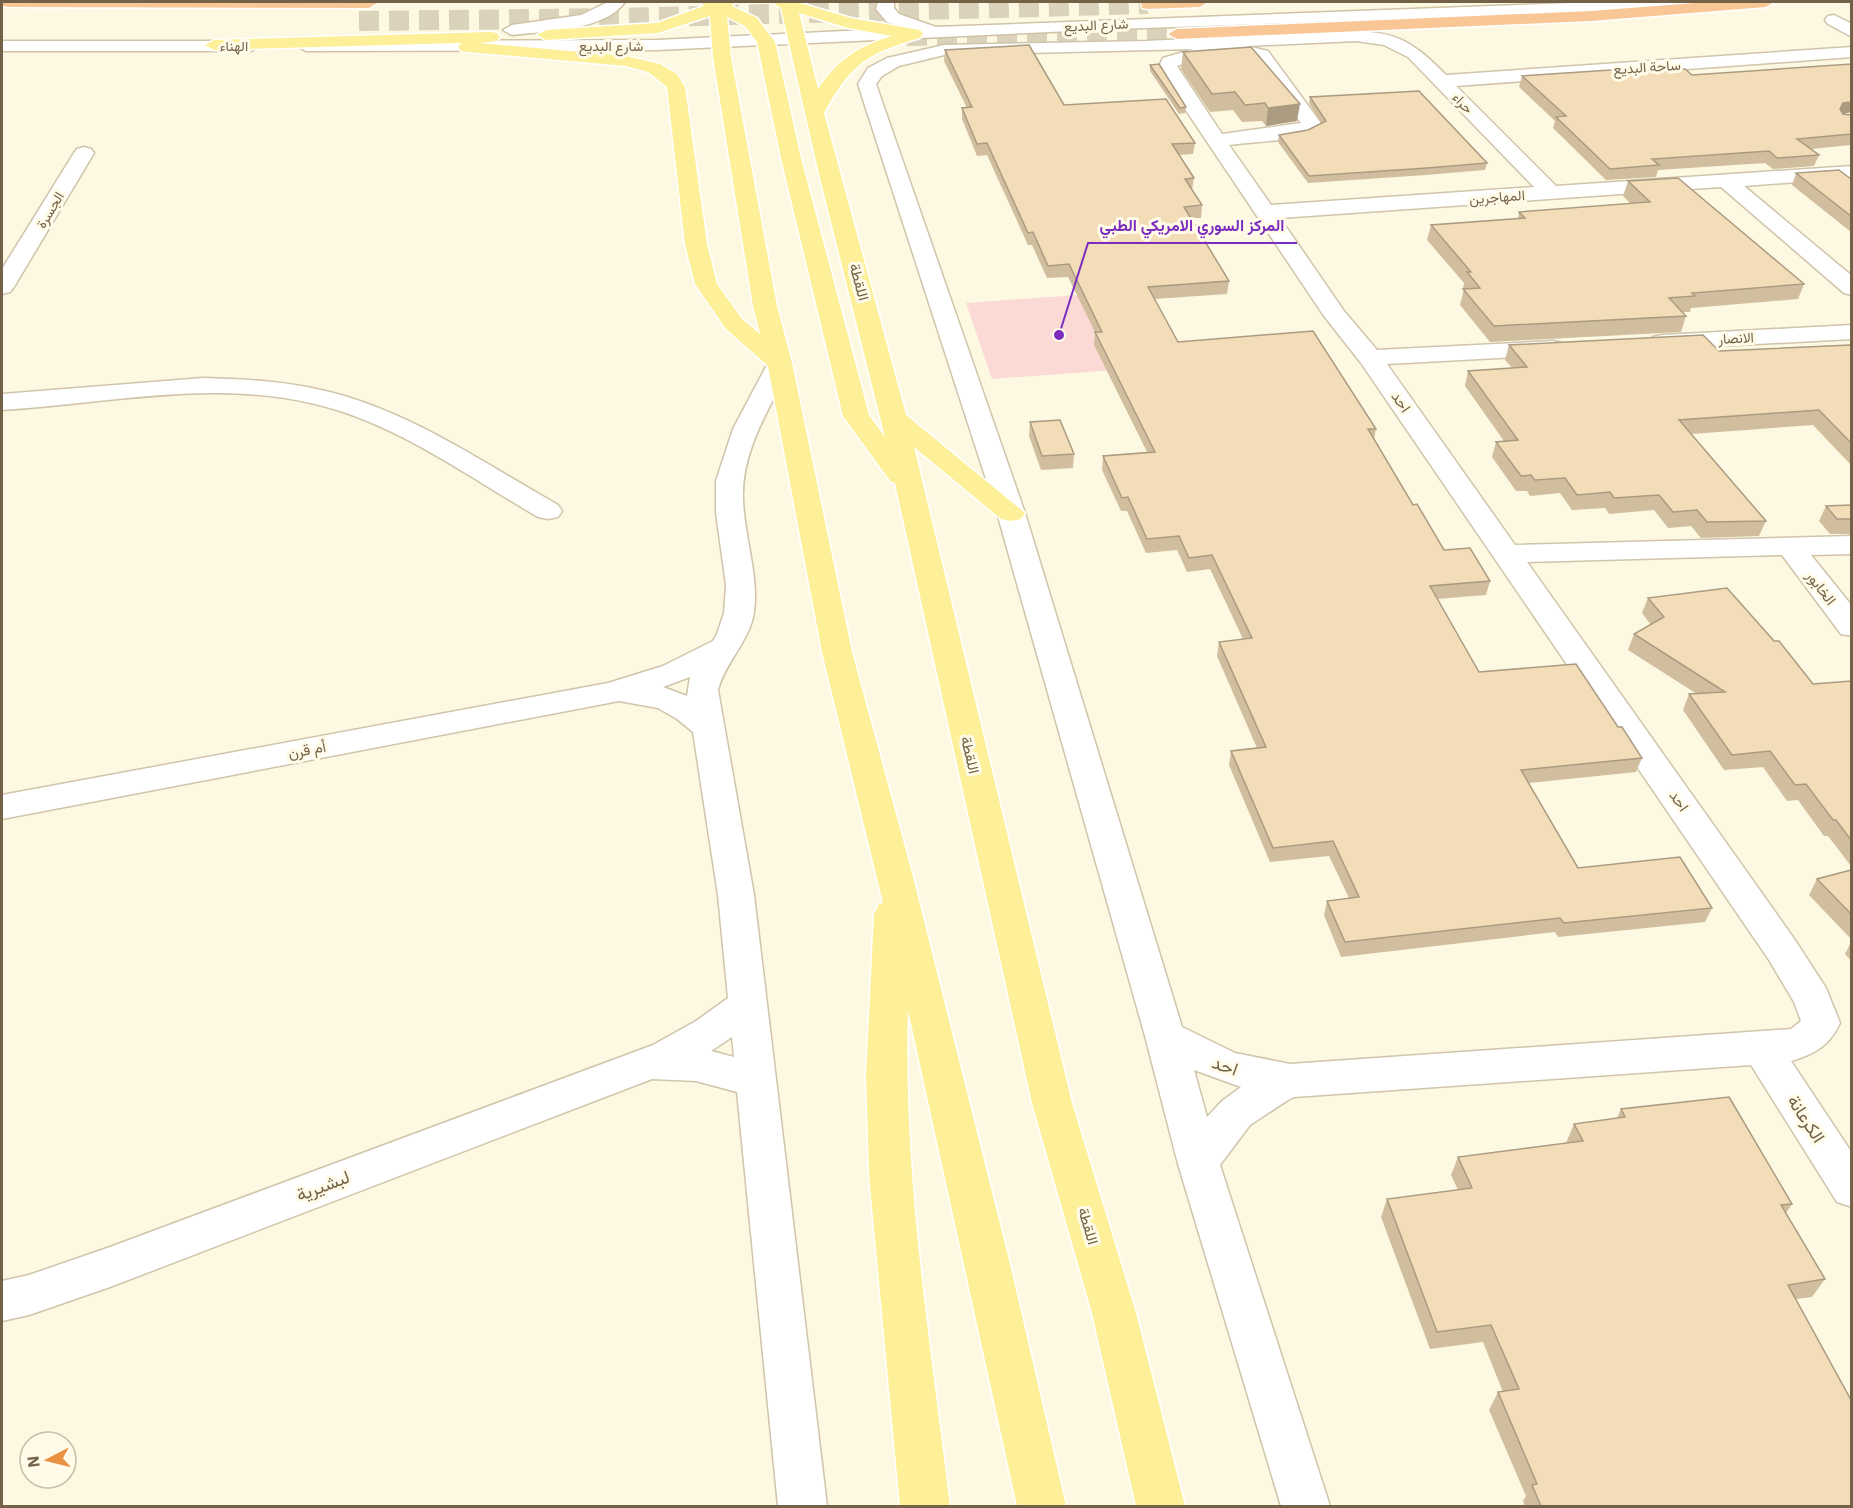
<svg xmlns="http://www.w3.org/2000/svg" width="1853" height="1508" viewBox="0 0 1853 1508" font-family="'IBM Plex Sans',Vazirmatn,sans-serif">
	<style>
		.medical { fill: #fbd9d4 }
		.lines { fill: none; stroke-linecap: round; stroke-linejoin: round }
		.highway-tunnel { stroke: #dbd2bb; stroke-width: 20; stroke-dasharray: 20 10; stroke-linecap: butt }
		.street-casing { stroke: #d0c4ab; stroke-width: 3 }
		.secondary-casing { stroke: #d1c3a6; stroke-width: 3 }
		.primary-casing { stroke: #fff; stroke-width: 3 }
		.highway-casing { stroke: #fff; stroke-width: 3 }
		.street { fill: #fff; fill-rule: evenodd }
		.secondary { fill: #fff; fill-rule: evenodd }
		.primary { fill: #fdf098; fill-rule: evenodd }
		.highway { fill: #f9c796; fill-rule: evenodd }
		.wall { fill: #d1be9e }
		.shaded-wall { fill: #aa9b81 }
		.building { fill: #f3ddb8; stroke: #aa9b81; stroke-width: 1.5 }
		.labels { text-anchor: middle; stroke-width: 6; stroke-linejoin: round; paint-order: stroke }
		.far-street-label { font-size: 14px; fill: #746248; stroke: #fffbe8 }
		.street-label { font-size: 15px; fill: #746248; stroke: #fffbe8 }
		.near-street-label { font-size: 18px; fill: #746248; stroke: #fffbe8 }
		.leader { fill: none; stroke: #7b2cbf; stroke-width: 2 }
		.callout-dot { fill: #7b2cbf; stroke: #fffbe8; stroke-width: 2 }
		.callout-label { font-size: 16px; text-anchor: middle; font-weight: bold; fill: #7b2cbf; stroke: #fffbe8; stroke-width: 6; stroke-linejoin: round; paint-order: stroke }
	</style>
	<rect width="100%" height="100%" fill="#fdf8e1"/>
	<path class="medical" d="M1120,292L1156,367L992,379L966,303Z"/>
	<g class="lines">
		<g class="highway-tunnel">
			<path d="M359,21L621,18L1148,4"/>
			<path d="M907,36L1177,34"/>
		</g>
		<defs>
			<g id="street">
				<path d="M1834,15L1852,24V37L1828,24L1825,20L1828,16Z"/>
				<path d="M1347,31C1397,31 1412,41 1446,75L1852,47V57L1456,86L1556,186L1852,166V178L1744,186L1852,276V295L1844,293L1721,187L1280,218L1344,311L1377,350L1553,341L1562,343L1565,348L1562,353L1553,355L1387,364L1515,545L1852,536V554L1811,555L1852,606V636L1841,634L1782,555L1527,562L1795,940L1826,988L1840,1023C1829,1046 1815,1054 1791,1061L1852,1153V1207L1837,1202L1751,1065L1294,1097L1288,1100L1250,1125L1220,1165L1330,1506H1281L1178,1164L1145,1036L997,513L858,84L868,68L887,58L944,45L1146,41ZM1356,41L1384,45L1408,57L1534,187L1271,205L1229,145C1249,142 1312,141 1323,126L1268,51L1247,46ZM1193,49L1163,58L1159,66L1177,97L1324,316L1361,363L1769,960L1794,1002L1801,1021L1791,1029L1290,1064L1235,1053L1182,1027L1025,513L876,84L882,76L899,66L944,55ZM1228,56L1256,59L1301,123L1222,134L1177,66L1193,60ZM1194,1070L1241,1087L1222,1101L1207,1117Z"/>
				<path d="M84,147L91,149L94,153L14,287L10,292L2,294V269L74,153L77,149Z"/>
				<path d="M1852,325V339L1662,349L1653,347L1650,342L1653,337L1662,335Z"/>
				<path d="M780,356L789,358L792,363C771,406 741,450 743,499C744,537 759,574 754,612C750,641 725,662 718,690L754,895L827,1506H778L737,1092L696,1081L652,1079L110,1287L29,1315L2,1321V1281L29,1275L110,1247L653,1045L696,1021L728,998L718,895L693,732L677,719L658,708L619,701L2,819V795L608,683L663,666L713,641L717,634L724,613L726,585L716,513V481L733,429L768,363L771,358ZM690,677L687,696L663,687ZM732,1037L734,1057L711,1051Z"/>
				<path d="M203,378C243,379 282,381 321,390C407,409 482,462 558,505L562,511L558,517L548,519L538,517C467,476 396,423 315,404C212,379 105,404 2,410V394Z"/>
			</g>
			<g id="secondary">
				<path d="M608,2H625C605,31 544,31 512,35L503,30L512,25L581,15Z"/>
				<path d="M878,2H894V8L899,14L936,27L1597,2H1733L1725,7L1117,29L657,50L306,51L297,46L306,41L657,40L907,28L887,22L876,9Z"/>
				<path d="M2,41H251L260,46L251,51H2Z"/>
			</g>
			<path id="primary" d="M701,2H735L732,6L757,18L775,42L801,158L869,415L885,437L819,174L781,8L772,2H796L851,18L920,30L923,34L920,38C867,53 851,64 824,113L906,415L1025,513L1021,519L1011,521L1001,519L914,447L1072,1103L1136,1313L1185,1506H1136L1092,1313L1032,1103L895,483L891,482L843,416L781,158L757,42L745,26L727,17L731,57L777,306L792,363L852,652L912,873L1010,1264L1066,1506H1017L908,1010C903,1176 930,1341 950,1506H900L869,1175L866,1075L874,914L879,904L883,903L822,652L768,366L726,329L695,284L685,244L667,87L648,72L626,66L467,52L461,51L458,47L461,43L214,50L205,45L214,40L491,32L497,33L500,37L497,41L479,43L626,56L660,64L677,74L685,87L707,244L717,284L742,319L760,334L753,306L713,57L710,16L658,33L546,40L537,35L546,30L657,23L704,6ZM799,13L848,28L892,36C859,46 837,60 818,89Z"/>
			<g id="highway">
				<path d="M2,2H376L377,3L369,8L9,7L3,6Z"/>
				<path d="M1141,2H1208L1200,7L1148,9L1142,8Z"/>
				<path d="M1708,2H1774L1766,7L1591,21L1177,39L1168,34L1177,29L1591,11Z"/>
			</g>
		</defs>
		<use href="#street" class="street-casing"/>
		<use href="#secondary" class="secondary-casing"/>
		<use href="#primary" class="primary-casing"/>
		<use href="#highway" class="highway-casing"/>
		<use href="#street" class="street"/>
		<use href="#secondary" class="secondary"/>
		<use href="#primary" class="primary"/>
		<use href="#highway" class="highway"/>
	</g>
	<g class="wall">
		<path d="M945,50L1064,105L1195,143L1193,154L1179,155L1194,178L1192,190L1202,205L1201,218H1191L1229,281L1227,294L1154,299L1178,342L1376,429L1374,439L1413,505L1444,550L1490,581L1486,595L1437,599L1479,672L1618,727L1642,758L1636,772L1529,783L1578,868L1712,908L1705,922L1558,937L1555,932L1341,957L1324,915L1327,901L1349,898L1329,856L1270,862L1229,765L1231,751L1257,748L1217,656L1219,642L1243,639L1210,569L1187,572L1177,550L1146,553L1127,511H1121L1102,470L1103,456L1147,452L1094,345L1095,332L1068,277L1047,278L1032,245H1028L987,155L977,156L962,119V108H967L944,61Z"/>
		<path d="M1183,52L1297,121L1266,126L1262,121L1242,122L1233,110L1210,112L1181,69Z"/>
		<path d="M1150,65L1186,107L1185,113L1179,114L1150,71Z"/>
		<path d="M1675,69L1692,75L1851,112L1843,114L1851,115V145L1811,149L1819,155L1814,166L1773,169L1765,163L1658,170L1656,177L1606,180L1553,128L1555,121L1519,87L1522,76Z"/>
		<path d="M1310,97L1487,163L1485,170L1426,175L1308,183L1278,142L1279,135L1308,130L1321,123L1309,103Z"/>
		<path d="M1796,173L1851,179V232L1792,185Z"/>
		<path d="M1628,181L1804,284L1798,299L1691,308L1690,312H1683L1686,316L1681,332L1490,342L1460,305L1464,289L1463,288L1464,283L1427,240L1431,225L1518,219L1519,212L1631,204L1623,196Z"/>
		<path d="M1509,345L1719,351L1851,346V465L1813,425L1691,434L1766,521L1759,536L1701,538L1691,526L1668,528L1654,510L1609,514L1605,508L1572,510L1560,493L1530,496L1527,491H1516L1492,457L1496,442L1504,441L1465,386L1468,371L1512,368L1505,360Z"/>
		<path d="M1030,422L1074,454L1073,468L1041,470L1029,436Z"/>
		<path d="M1851,505V534H1830L1819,521L1826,506Z"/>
		<path d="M1648,598L1813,684L1851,681V866L1828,836H1824L1798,800L1787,801L1763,767L1724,770L1683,710L1689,694H1697L1628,650L1634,634L1651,625L1642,613Z"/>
		<path d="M1851,870V939L1809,895L1817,879Z"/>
		<path d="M1851,942V961L1845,954Z"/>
		<path d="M1621,1109L1792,1204L1786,1213L1825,1279L1812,1297L1796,1299L1851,1506H1525L1523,1501L1526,1496L1489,1410L1498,1392H1503L1483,1342L1430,1349L1381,1217L1387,1199L1458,1190L1451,1175L1458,1157L1566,1143L1574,1124L1617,1118Z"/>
	</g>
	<g class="shaded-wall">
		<path d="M1851,102V112L1839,115L1840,109L1843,103Z"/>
		<path d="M1300,104L1297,121L1266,126L1268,108Z"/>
	</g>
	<g class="building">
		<path d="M1029,45L1064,105L1166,99L1195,143L1172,144L1194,178L1185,179L1202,205L1184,207L1229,281L1148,287L1178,342L1313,331L1376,429H1368L1413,505L1417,504L1444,550L1470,548L1490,581L1430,586L1479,672L1576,664L1618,727H1622L1642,758L1521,770L1578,868L1680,857L1712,908L1564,923L1560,918L1345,942L1327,901L1359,897L1333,841L1273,848L1231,751L1266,747L1219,642L1252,638L1212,555L1189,558L1179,536L1147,539L1128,497L1122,498L1103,456L1155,452L1095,332H1102L1069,264L1048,266L1033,232L1028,233L987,143L977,144L962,108L972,107L945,50Z"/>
		<path d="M1251,47L1300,104L1268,108L1265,103L1245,105L1235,92L1212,94L1183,52Z"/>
		<path d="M1159,64L1186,107L1180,108L1150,65Z"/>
		<path d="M1851,64V102L1843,103L1840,109L1843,114L1851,115V134L1797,139L1819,155L1777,158L1769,151L1652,159L1659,165L1610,169L1556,117L1566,116L1522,76L1671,66L1675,69H1685L1692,75Z"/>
		<path d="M1419,91L1487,163L1427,168L1309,176L1279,135L1308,130L1326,121L1310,97Z"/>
		<path d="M1839,170L1851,179V216L1796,173Z"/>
		<path d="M1678,178L1804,284L1692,293L1695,296L1669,298L1686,316L1494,326L1463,289L1480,288L1467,272H1471L1431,225L1525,218L1519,212L1650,202L1628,181Z"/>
		<path d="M1703,335L1719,351L1850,345L1851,346V443L1819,410L1679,420L1766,521L1707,522L1697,510L1673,512L1659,495L1614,498L1610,492L1577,495L1565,478L1535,480L1531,475L1521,476L1496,442L1518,440L1468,371L1527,367L1509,345Z"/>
		<path d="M1060,420L1074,454L1042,456L1030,422Z"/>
		<path d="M1851,505V519H1837L1826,506Z"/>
		<path d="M1727,588L1774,641H1779L1813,684L1851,681V840L1836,820H1833L1806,784L1795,785L1770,751L1732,755L1689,694L1725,692L1634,634L1664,617L1648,598Z"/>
		<path d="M1851,870V914L1817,879Z"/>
		<path d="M1729,1097L1792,1204L1781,1205L1825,1279L1788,1285L1851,1400V1506H1541L1532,1485L1537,1484L1498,1392L1519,1389L1491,1325L1437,1332L1387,1199L1472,1188L1458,1157L1583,1141L1574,1124L1625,1117L1621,1109Z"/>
	</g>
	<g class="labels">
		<g class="far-street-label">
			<text transform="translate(1096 25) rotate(-3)" y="5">شارع البديع</text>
			<text x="234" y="51">الهناء</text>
			<text x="611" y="51">شارع البديع</text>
			<text transform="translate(1647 67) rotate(-4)" y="5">ساحة البديع</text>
			<text transform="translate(1463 103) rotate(46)" y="5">حراء</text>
			<text transform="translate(1497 197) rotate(-4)" y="5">المهاجرين</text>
			<text transform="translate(50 210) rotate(-59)" y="5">الجسرة</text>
			<text transform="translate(1736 338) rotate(-3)" y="5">الانصار</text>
		</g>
		<g class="street-label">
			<text transform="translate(859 282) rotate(75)" y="5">اللقطة</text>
			<text transform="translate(1401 402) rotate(55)" y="5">احد</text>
			<text transform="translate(1821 588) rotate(53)" y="5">الخابور</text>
			<text transform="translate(307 750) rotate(-11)" y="5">أم قرن</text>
			<text transform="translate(970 755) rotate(77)" y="5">اللقطة</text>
			<text transform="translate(1679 801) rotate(55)" y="5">احد</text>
			<text transform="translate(1088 1226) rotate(74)" y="5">اللقطة</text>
		</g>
		<g class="near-street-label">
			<text transform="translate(1225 1066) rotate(20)" y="6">احد</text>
			<text transform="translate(1806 1119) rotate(57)" y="6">الكرعانة</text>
			<text transform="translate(323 1186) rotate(-21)" y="6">لبشيرية</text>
		</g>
	</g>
	<path class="leader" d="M1059 335L1088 243H1297"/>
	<circle class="callout-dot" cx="1059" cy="335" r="6"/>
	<g class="callout-label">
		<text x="1192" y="231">المركز السوري الامريكي الطبي</text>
	</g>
	<rect width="1853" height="1508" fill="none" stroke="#746248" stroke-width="6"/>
	<g transform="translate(48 1460) rotate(263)"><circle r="28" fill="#fffbe8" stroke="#c7bea8" stroke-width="1.5"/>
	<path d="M0-4.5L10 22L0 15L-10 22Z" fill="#ea9043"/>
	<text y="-9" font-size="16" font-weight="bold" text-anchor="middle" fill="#746248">N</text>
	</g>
</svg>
